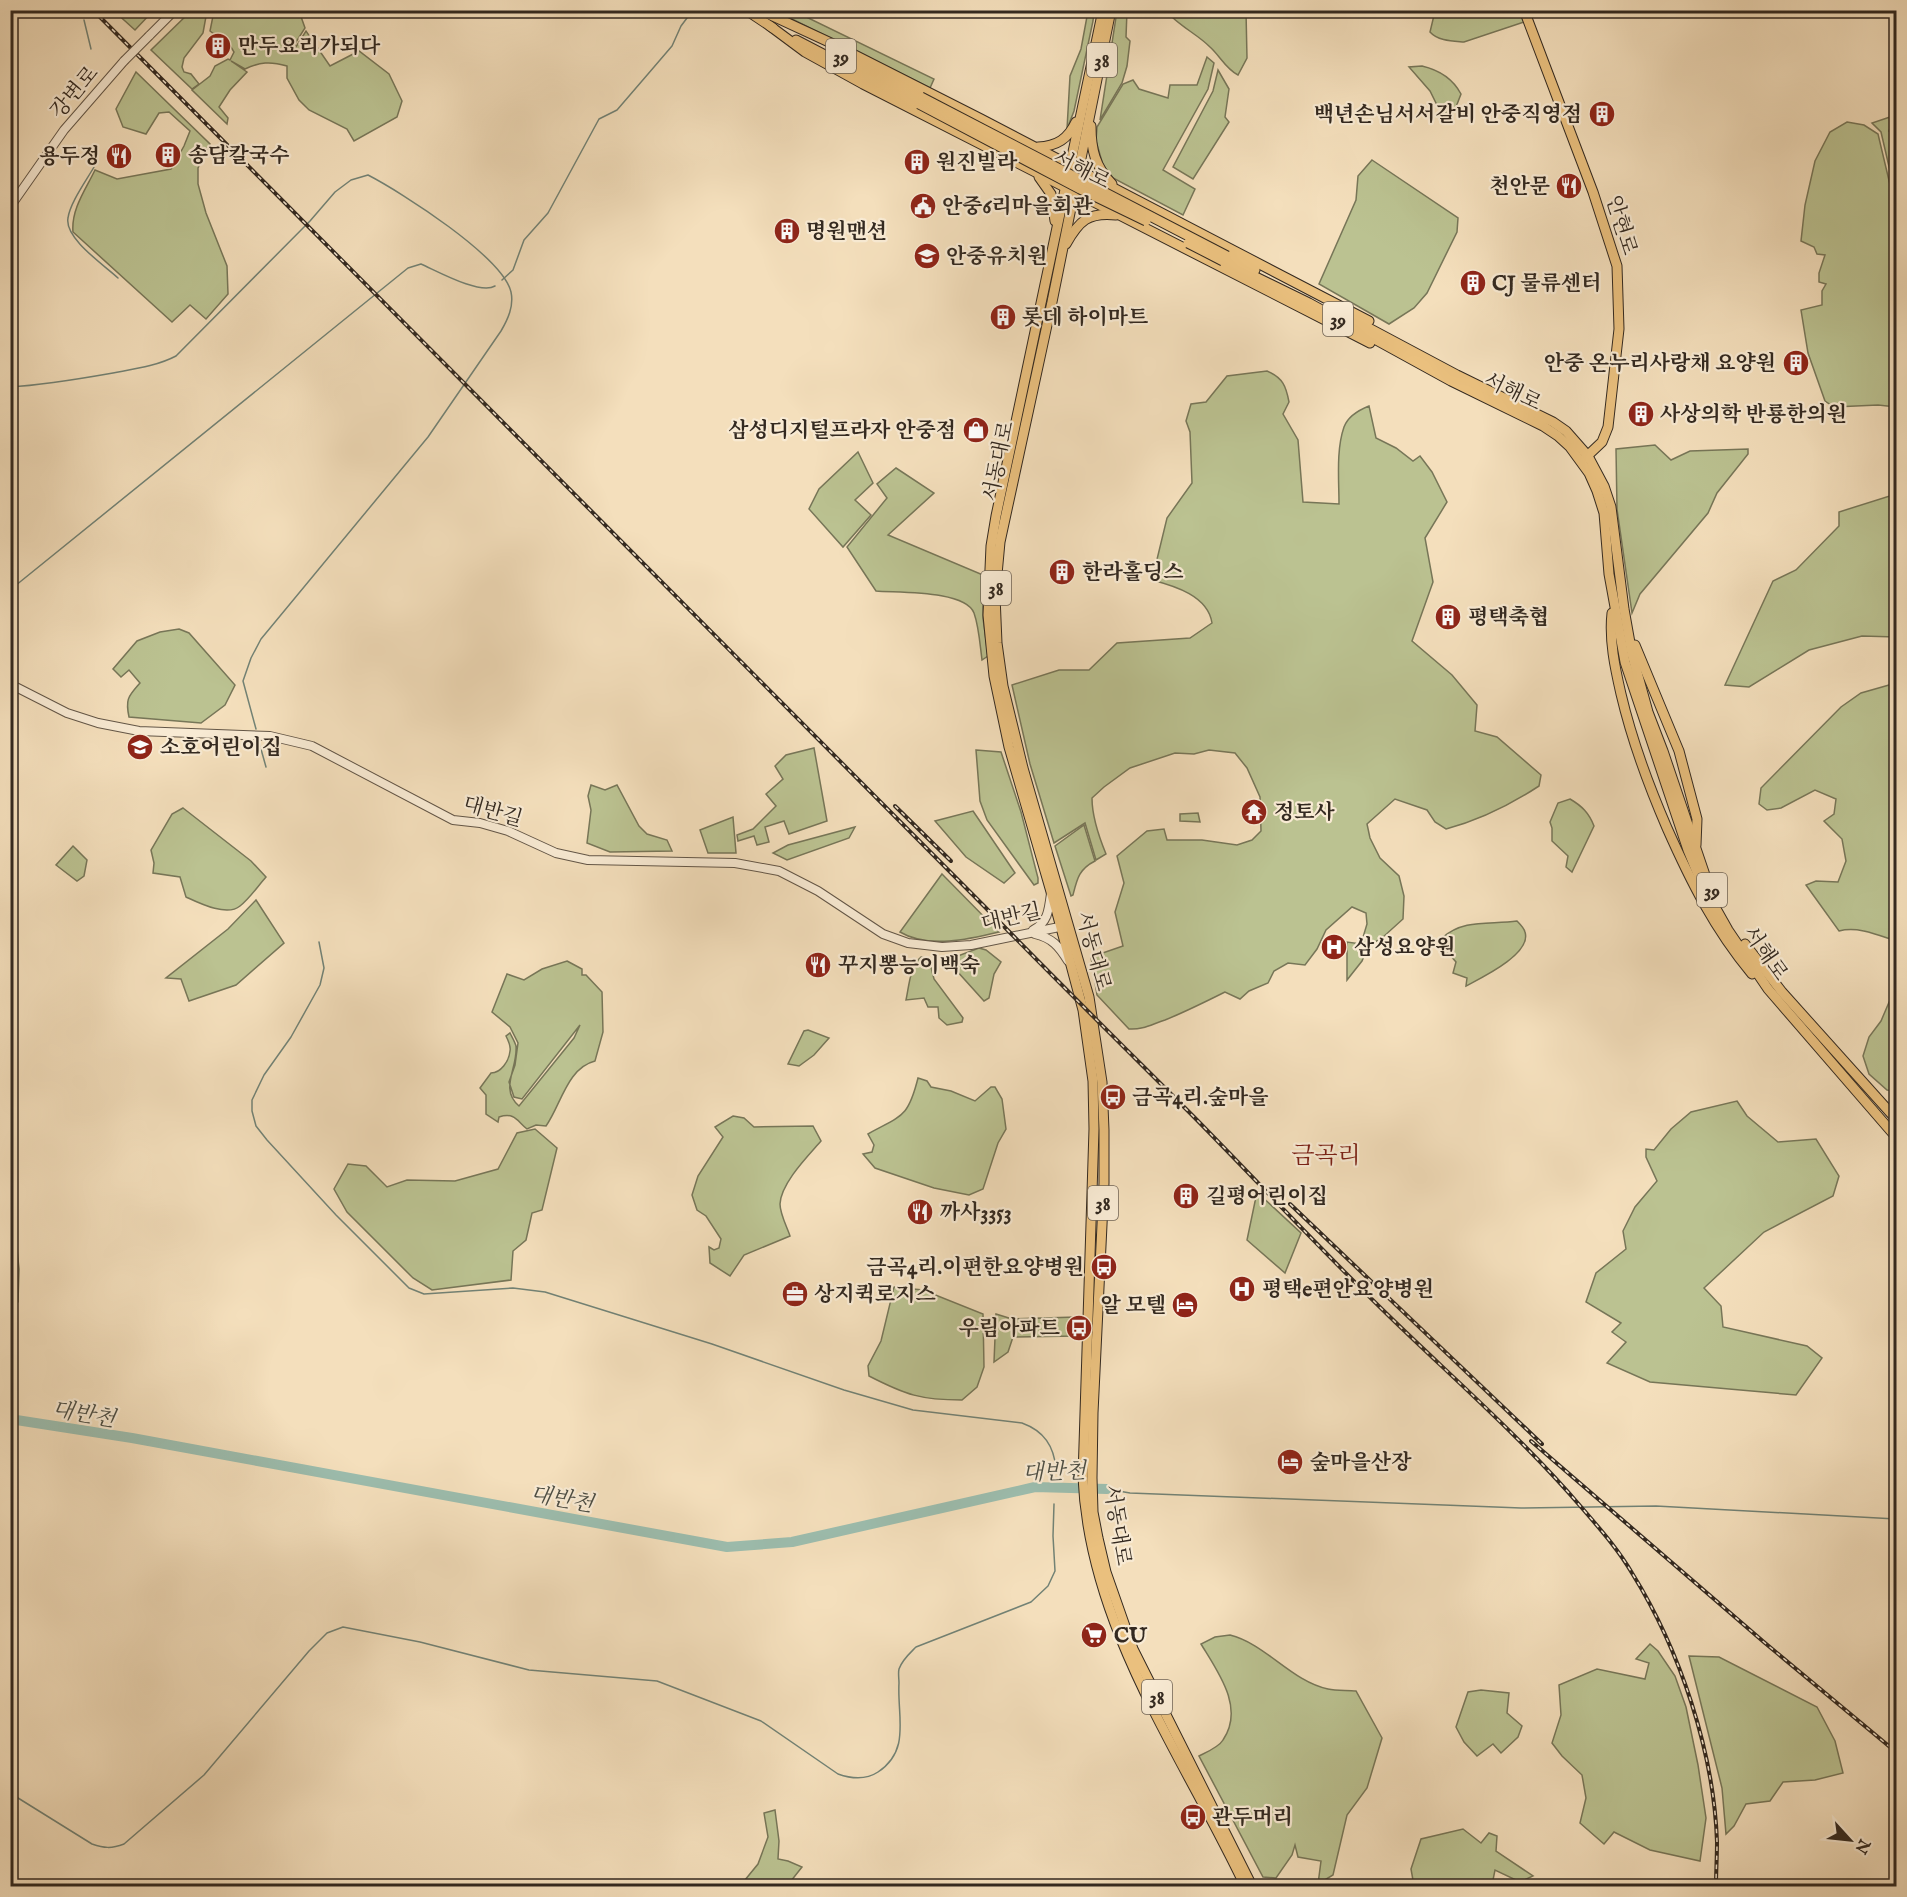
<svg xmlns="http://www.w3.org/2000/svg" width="1907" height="1897" viewBox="0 0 1907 1897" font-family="'IM FELL English','Noto Serif KR',serif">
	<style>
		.green { fill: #bbc291; stroke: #777658; stroke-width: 1.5 }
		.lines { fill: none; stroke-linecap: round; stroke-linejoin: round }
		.stream { stroke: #728275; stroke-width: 1.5 }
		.river { stroke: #9cbdae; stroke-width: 10 }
		.minor-casing { stroke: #635647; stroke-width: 10 }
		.major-casing { stroke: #332920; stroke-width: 11 }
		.minor { stroke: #f8ead3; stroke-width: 8 }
		.major { stroke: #eac07e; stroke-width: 9 }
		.rail-casing { stroke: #332920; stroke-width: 4 }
		.rail { stroke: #f8ead3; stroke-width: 1.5; stroke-dasharray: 4.5; stroke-linecap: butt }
		.minor-bridge-casing { stroke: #635647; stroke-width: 10; stroke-linecap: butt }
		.major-bridge-casing { stroke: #332920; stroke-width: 11; stroke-linecap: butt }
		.minor-bridge { stroke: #f8ead3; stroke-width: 8 }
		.major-bridge { stroke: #eac07e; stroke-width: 9 }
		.labels { text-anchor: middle; stroke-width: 4.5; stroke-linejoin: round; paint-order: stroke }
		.shield { fill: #f8ead3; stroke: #6e6356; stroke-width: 1.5 }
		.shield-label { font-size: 20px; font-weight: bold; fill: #332920 }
		.poi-label { font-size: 21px; font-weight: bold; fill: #332920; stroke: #f8ead3; text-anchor: start }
		.street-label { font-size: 21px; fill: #332920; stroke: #f8ead3 }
		.water-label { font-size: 22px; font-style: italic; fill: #4d4e44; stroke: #f8ead3 }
		.quarter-label { font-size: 24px; fill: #7a1f14; stroke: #f8ead3 }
	</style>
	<rect width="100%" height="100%" fill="#f4dfbc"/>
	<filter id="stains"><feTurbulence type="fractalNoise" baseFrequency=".00333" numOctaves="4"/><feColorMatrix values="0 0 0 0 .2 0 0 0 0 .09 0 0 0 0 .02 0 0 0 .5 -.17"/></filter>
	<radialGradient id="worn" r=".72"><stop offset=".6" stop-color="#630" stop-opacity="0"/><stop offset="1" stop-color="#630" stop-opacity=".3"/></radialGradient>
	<g class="green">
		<path d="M114,11H153L135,30Z"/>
		<path d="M191,11H207L203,33L184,58L182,67L184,72L191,74L199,84L192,89L151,50Z"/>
		<path d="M299,11L305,28L296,42L292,53L306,31L330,66L359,51L389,74L402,101L397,117L354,141L347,129L309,110L299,100L287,78V66C270,61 260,62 245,69L231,61L247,72L230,90L219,107L228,118L227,124L192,90L210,76L215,66L228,59L230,60L234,52L231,47L210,31L214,11Z"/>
		<path d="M776,11H794L934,79L930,88Z"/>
		<path d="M1088,11H1094L1093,21L1074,111L1067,129L1070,76L1081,49Z"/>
		<path d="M1117,11H1127L1126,37L1130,41L1127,66L1122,83L1100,120Z"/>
		<path d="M1177,11H1246L1247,58L1238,75C1226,69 1220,56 1210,47C1198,35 1183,28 1171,16Z"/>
		<path d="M1435,11H1521L1524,22L1464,42C1452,41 1438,41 1430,32Z"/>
		<path d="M1207,57L1214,63L1208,89L1163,170L1195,189L1183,215L1113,178L1103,165L1096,141L1097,127L1123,84L1133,80L1139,89L1168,98L1170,85H1197Z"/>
		<path d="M1422,66C1439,70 1453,79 1461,94L1454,112L1446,113L1437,105L1430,91L1409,67Z"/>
		<path d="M1218,70L1229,89L1225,117L1229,122L1193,179L1173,167L1213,91Z"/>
		<path d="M136,72L210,144L198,168V184L206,213L227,266L228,294L206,319L190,305L172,322L73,232C71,209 86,189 95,170L117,179L171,169L184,146L190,131L169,112L159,113L146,134L123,127L116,109Z"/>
		<path d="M1893,116L1889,131L1896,141V197L1881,132L1872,123Z"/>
		<path d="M1847,122L1864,125L1878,134L1896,210V407L1878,405L1834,407L1825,401L1808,353L1801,310L1822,305V291L1826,284L1819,282V273L1825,255L1817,254L1814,247L1801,241L1805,205L1815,161L1830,132Z"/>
		<path d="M1372,160L1458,218L1457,232L1427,293L1414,308L1389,324L1319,284L1356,200L1358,176Z"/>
		<path d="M1267,371C1283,378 1286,386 1289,402L1283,414L1298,440L1303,502L1339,504C1339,480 1336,450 1344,427C1348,416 1359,410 1369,406L1376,438L1396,448L1413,461L1420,456L1432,472L1447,502L1425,538L1433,582L1412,641L1452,675L1477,705L1475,731L1497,737L1541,775L1539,786C1510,805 1480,820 1446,829L1435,822L1427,810L1395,799L1367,824L1370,838L1380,858L1399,876L1404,896L1403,919L1382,938L1368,946L1362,961L1347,980V942L1361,944L1367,924L1366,913L1352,907L1326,930L1317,949L1305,965L1288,963L1274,971L1268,983L1249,991L1240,999L1225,992C1205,1002 1185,1012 1165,1020C1152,1024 1143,1030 1129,1029L1097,995L1091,957L1123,946L1115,912L1124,883L1117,856L1147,831L1164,829L1167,840H1202L1237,845L1252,840L1261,831L1260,797L1247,768L1235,753L1209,750L1194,754L1175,753L1130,768L1104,787L1092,798C1092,817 1099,837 1106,854L1096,860L1085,823L1054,843L1030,764L1012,685L1059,670H1089L1117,643L1190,638L1212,623C1208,596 1175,586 1152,580L1167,518L1192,483L1190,432L1186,421L1191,404L1206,402L1227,376Z"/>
		<path d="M1655,445L1671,460L1690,451L1748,449V454L1717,493L1708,513L1640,594L1632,613L1617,509L1616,449Z"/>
		<path d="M858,452L873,483L855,500L871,515L843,547L809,509L819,489Z"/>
		<path d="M896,468L934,493L888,535L983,575V618L988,656L982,660C980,645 979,627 974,613C965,590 898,593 876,591L847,547L887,498L877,484Z"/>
		<path d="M1896,494V637L1862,636L1809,650L1749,687L1725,685L1773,581L1796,570L1839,526V512Z"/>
		<path d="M179,629L189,633L235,685L225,705L201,723L129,717C125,698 129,696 140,683L129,670L121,677L113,669L137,641L160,632Z"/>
		<path d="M1896,683V941C1878,935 1858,926 1839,931L1806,885L1816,881L1838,882L1846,861L1842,839L1824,821L1834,814L1836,799L1815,790L1781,808L1767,810L1759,804L1761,788L1841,707L1861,693Z"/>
		<path d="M814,748L827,821L789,834L784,821L765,827L769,842L757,845L754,836L738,841L737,835L753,829L776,806L766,794L783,779L775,766L786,755Z"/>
		<path d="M976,750L1001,752L1021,812L1038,878V883L1034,885L987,820L980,801Z"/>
		<path d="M591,785L605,790L617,785L639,826L647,834L667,840L672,851L610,852L587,843L591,810L588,796Z"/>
		<path d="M1570,799C1582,806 1589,813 1594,826L1572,872L1566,867L1568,856L1552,841V828L1550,822L1558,803Z"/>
		<path d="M183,808L251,861L266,877C258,886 250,898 240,906C227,917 199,903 186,897L180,877L153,873L154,863L151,850L172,814Z"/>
		<path d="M973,811L1015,873L1004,883L966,857L935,821Z"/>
		<path d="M1198,813L1200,822L1180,821V814Z"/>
		<path d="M733,817L736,853H708L700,830Z"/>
		<path d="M1084,825L1095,861C1079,869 1077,879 1073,895L1071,896L1055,846Z"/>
		<path d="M855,827L849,838L787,860L773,853L788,845Z"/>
		<path d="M73,846L87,860L84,876L77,881L56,865Z"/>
		<path d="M942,874L999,932C970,939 928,949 900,932Z"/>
		<path d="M256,900L284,943L236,985L189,1001L181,979L166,978L228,929Z"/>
		<path d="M1517,921C1520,924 1524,928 1525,932C1532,954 1481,978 1466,986L1467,978L1453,973L1456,962L1443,947L1442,938C1464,918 1491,925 1517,921Z"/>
		<path d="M979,948L986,950L1001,962L994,974L989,998L984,1001L947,960Z"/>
		<path d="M921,957L929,959L934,979L963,1018L962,1022L947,1025L939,1018L938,1007H928L924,998L906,1000C909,986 910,966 921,957Z"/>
		<path d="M567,961L582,969V975H586L602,992L603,1032L595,1061C567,1068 561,1105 546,1126L536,1125L527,1129C517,1121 515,1112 499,1117L498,1122L486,1114V1095L480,1088L491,1073C501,1073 509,1061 510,1051C511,1047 508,1040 506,1036L510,1033C512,1037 515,1042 516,1046C518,1068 499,1089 519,1106L574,1038L580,1025L522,1099L514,1097L509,1082L515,1065L518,1043L510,1027L492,1012L507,974L524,980L542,969Z"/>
		<path d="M1896,986V1091L1887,1090L1869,1074L1863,1056L1869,1037L1881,1021Z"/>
		<path d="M808,1030L829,1038L814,1055L799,1066L788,1064L804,1031Z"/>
		<path d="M918,1078L927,1081L931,1087L951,1091L975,1101L991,1087H995L1002,1099L1006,1129L998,1143L983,1189L969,1195L934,1188L875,1168L863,1154L872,1152L874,1145L868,1134C902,1115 908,1118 918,1078Z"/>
		<path d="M1737,1101L1747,1116L1778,1142L1816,1139L1839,1176L1833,1196L1764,1232L1704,1288L1721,1306L1723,1327L1807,1346L1822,1358L1796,1395L1650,1382L1607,1363L1626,1342L1612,1332L1621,1323L1586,1302L1596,1273L1626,1249L1623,1231L1635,1207L1657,1181L1646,1157V1149L1654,1150L1671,1129L1691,1112Z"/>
		<path d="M733,1116L744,1118L754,1127L813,1126L821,1141C808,1156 781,1183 780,1204C780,1214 787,1227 790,1236L744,1255L730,1276L710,1263L709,1247L714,1250L719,1248L721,1239L706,1216L697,1210L692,1195L698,1176L723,1137L715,1127Z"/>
		<path d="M535,1129L557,1148L542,1210L532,1213L526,1240L513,1251L511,1280L432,1290L413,1278L347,1212L334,1189L348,1164L366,1166L387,1187L407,1180L455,1181L498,1169L517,1133Z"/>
		<path d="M1257,1192L1301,1233L1285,1273L1247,1240Z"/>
		<path d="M11,1228L15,1229L19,1269L18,1302L11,1309Z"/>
		<path d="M894,1287L923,1290L983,1314L984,1367L977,1387L962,1400C921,1400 906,1395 869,1376L868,1366L881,1341Z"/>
		<path d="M996,1314L1012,1319L1076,1317V1336L1013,1337L1008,1352L994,1362Z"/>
		<path d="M1230,1635C1266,1644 1291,1681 1328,1689C1337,1691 1347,1690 1356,1691L1382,1738L1367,1788L1347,1815L1333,1875L1318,1884L1321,1861L1298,1857L1295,1845L1292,1855L1276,1878L1263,1877L1199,1756C1207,1752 1219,1747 1223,1740C1245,1708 1218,1672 1201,1644L1215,1637Z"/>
		<path d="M1650,1644L1658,1651L1675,1676L1686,1707L1698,1765L1706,1818L1700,1861L1650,1850L1614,1832L1604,1844L1580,1823L1586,1798L1582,1775L1562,1756L1552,1743L1561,1715L1559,1685L1597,1669L1645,1679L1649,1663L1636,1659Z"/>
		<path d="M1689,1656L1719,1657L1817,1707L1835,1741L1843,1773L1815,1780L1783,1782L1770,1801L1746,1804L1734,1826L1726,1834L1722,1788Z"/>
		<path d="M1481,1690L1509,1693L1507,1713L1522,1726L1518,1737L1501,1753L1493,1744L1477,1756L1464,1742L1456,1727L1468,1692Z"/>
		<path d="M775,1810L779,1841L778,1859L788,1861L802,1867L787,1886H740L758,1864L768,1837L764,1813Z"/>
		<path d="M1463,1829L1481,1843L1489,1833L1497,1836L1496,1851L1533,1876L1520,1882L1495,1870L1492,1885L1488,1886H1414L1411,1869L1421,1839Z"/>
	</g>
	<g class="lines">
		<g class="stream">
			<path d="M84,20L91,49"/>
			<path d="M94,167C86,181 70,203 68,218C64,238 104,265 118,278"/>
			<path d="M502,280L513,270L524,240L548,213L599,119L617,110L648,74L672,46L681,26L693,10"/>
			<path d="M10,387C45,385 79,379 113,373C134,369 157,366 176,356L310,221L335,192L351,180L368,175C401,192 503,257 511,292C514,306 508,319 501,331L428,437L261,639L251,658L243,681L256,729"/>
			<path d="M10,590L408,268L421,264C437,271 480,295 495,286"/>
			<path d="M259,742L266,767"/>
			<path d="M319,942L324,968L320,985L291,1037L264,1075L252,1100V1111L256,1126L267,1140L336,1215L409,1288L424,1294L513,1288L545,1292L712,1344L844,1390L913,1410L1022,1423C1044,1431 1054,1446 1056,1469"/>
			<path d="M1107,1489L1130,1493L1521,1508L1656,1506L1896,1519"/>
			<path d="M10,1793L92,1844C104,1848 111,1849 124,1844L204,1775L309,1651L327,1633L343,1627L420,1642L529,1670L657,1681L761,1721L838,1774C852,1779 866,1780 878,1772C911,1750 897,1717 899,1683C899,1679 898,1673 899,1669C902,1660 909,1654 916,1647L1031,1602L1048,1586L1055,1571L1053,1536L1054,1504"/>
		</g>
		<path class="river" d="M10,1419L132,1438L727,1547L792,1542L1035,1487L1107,1489"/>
		<defs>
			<g id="minor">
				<path d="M149,36L175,10"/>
				<path d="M10,207L64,130L124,61"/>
				<path d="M10,684L67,713L98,723L139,731L270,736L312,746L453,820L480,823L508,831L556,853L588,860L735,863L779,871L818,891L883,934L908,943L942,947L971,945L1064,926"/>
				<path d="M1033,930C1048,923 1049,909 1051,893"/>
				<path d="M1035,934C1052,938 1059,946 1068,961"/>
			</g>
			<g id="major">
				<path d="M746,10L773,28"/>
				<path d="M1103,10L996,516L991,546L988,615L994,676L1009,747L1056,909L1083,1010L1093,1081L1094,1129L1083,1477C1089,1627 1183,1755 1245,1886"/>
				<path d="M1111,10L1052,302L1000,542L995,596L997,643L1003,686L1023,768L1089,997L1102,1082L1104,1130V1183L1093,1413L1092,1478L1093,1512L1098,1538L1106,1572L1133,1649L1252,1886"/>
				<path d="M1524,10L1593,192L1617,266L1619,329L1608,427L1602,442L1584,459"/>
				<path d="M762,11L831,43L981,119L1369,321"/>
				<path d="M770,26L805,52L863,84L1370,343"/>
				<path d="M796,40L919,104"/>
				<path d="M857,64L921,97"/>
				<path d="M1091,126C1091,149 1095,167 1112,184"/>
				<path d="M1038,147C1057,146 1068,139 1076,122"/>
				<path d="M1039,177L1051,194L1055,221"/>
				<path d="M1066,244C1079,221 1088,212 1116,215"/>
				<path d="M1227,256L1255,270"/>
				<path d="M1223,261L1309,303L1451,381L1543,426L1558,436L1570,447L1589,473L1597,491L1604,513L1609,574L1625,662L1688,850L1702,884L1728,930L1768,989L1896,1137"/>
				<path d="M1350,318L1457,375L1553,422L1566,431L1588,456L1604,486L1611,507L1624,609L1632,654L1648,712L1663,751L1707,881"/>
				<path d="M1612,613C1609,640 1615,668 1621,694C1632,741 1648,784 1667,828C1691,882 1714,928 1752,974"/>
				<path d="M1635,645L1679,751L1697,819L1696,845"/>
				<path d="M1745,944L1782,992L1896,1119"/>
			</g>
		</defs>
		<use href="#minor" class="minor-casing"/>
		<use href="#major" class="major-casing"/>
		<use href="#minor" class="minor"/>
		<use href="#major" class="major"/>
		<defs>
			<g id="rail">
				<path d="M93,10L984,906C1053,977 1124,1047 1194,1117C1259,1183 1322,1251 1389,1316C1454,1379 1523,1439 1582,1508C1600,1529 1618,1549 1632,1573C1680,1650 1714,1752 1717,1842C1717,1857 1716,1872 1716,1886"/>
				<path d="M895,806L951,861"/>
				<path d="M1290,1204L1542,1444"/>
				<path d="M1531,1441L1765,1643L1896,1752"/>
			</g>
		</defs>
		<use href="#rail" class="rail-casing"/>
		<use href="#rail" class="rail"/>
		<defs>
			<path id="minor-bridge" d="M124,61L149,36"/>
			<g id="major-bridge">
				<path d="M921,97L1227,256"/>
				<path d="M919,104L1080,189L1146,221"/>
				<path d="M1188,243L1223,261"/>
			</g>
		</defs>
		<use href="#minor-bridge" class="minor-bridge-casing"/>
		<use href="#major-bridge" class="major-bridge-casing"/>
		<use href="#minor-bridge" class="minor-bridge"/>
		<use href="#major-bridge" class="major-bridge"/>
	</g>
	<defs>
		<symbol id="building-disc" viewBox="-11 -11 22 22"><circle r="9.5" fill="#8f2418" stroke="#f8ead3"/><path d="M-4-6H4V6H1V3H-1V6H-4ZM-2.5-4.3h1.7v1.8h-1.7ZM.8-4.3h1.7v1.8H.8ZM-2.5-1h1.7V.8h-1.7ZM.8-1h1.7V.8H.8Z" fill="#fff"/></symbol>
		<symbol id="restaurant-disc" viewBox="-11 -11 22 22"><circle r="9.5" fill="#8f2418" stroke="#f8ead3"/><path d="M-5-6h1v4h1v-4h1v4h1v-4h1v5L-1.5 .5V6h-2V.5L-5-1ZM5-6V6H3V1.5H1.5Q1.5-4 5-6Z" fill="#fff"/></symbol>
		<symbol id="civic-disc" viewBox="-11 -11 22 22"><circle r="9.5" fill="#8f2418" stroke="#f8ead3"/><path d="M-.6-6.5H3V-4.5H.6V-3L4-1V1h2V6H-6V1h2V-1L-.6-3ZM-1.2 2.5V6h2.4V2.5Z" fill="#fff"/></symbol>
		<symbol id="school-disc" viewBox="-11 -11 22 22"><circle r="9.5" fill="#8f2418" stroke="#f8ead3"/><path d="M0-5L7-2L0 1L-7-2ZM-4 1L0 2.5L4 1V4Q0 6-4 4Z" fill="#fff"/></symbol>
		<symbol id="shop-disc" viewBox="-11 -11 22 22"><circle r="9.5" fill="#8f2418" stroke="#f8ead3"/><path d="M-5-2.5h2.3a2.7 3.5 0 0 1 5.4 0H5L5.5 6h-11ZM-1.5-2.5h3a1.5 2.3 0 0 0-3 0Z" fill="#fff"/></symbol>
		<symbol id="temple-disc" viewBox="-11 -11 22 22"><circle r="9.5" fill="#8f2418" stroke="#f8ead3"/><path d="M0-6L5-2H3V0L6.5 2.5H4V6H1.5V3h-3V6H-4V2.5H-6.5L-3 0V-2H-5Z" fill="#fff"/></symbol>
		<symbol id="hospital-disc" viewBox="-11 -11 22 22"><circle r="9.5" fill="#8f2418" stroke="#f8ead3"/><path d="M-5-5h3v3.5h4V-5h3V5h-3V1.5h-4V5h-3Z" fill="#fff"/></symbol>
		<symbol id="bus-disc" viewBox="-11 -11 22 22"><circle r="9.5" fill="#8f2418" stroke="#f8ead3"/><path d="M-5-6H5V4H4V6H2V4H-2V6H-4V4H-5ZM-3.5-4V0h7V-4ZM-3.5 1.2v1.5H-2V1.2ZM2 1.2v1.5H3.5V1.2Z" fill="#fff"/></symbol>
		<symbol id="office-disc" viewBox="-11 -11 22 22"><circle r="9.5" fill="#8f2418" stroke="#f8ead3"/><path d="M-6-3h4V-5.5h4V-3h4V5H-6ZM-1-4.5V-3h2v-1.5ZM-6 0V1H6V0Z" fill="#fff"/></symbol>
		<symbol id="hotel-disc" viewBox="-11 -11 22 22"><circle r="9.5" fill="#8f2418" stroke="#f8ead3"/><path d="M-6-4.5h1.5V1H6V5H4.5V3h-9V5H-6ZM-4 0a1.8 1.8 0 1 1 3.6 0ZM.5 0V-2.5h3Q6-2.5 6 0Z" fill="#fff"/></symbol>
		<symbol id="supermarket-disc" viewBox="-11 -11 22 22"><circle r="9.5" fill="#8f2418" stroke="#f8ead3"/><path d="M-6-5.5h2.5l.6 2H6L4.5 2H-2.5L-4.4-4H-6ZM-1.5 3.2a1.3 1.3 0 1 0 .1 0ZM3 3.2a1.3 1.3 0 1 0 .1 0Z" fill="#fff"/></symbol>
	</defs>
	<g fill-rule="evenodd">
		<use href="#building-disc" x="203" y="31" width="30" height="30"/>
		<use href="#building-disc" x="1587" y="99" width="30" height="30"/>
		<use href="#building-disc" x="153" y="140" width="30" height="30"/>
		<use href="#restaurant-disc" x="104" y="141" width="30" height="30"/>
		<use href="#building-disc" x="902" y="147" width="30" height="30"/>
		<use href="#restaurant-disc" x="1554" y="171" width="30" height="30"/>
		<use href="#civic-disc" x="908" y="191" width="30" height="30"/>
		<use href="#building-disc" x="772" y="216" width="30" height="30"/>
		<use href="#school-disc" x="912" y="241" width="30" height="30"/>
		<use href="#building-disc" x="1458" y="268" width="30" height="30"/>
		<use href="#building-disc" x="988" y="302" width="30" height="30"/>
		<use href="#building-disc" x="1781" y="348" width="30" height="30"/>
		<use href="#building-disc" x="1626" y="399" width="30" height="30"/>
		<use href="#shop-disc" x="961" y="415" width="30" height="30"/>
		<use href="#building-disc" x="1047" y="557" width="30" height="30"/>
		<use href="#building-disc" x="1433" y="602" width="30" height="30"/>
		<use href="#school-disc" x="125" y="732" width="30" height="30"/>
		<use href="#temple-disc" x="1239" y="797" width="30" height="30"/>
		<use href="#hospital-disc" x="1319" y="932" width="30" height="30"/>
		<use href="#restaurant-disc" x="803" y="950" width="30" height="30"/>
		<use href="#bus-disc" x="1098" y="1082" width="30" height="30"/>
		<use href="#building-disc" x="1171" y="1181" width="30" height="30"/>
		<use href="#restaurant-disc" x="905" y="1197" width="30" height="30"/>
		<use href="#bus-disc" x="1089" y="1252" width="30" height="30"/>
		<use href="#hospital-disc" x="1227" y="1274" width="30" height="30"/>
		<use href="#office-disc" x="780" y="1279" width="30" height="30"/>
		<use href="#hotel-disc" x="1170" y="1290" width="30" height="30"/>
		<use href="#bus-disc" x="1064" y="1313" width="30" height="30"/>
		<use href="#hotel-disc" x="1275" y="1447" width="30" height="30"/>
		<use href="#supermarket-disc" x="1079" y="1620" width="30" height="30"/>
		<use href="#bus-disc" x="1178" y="1802" width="30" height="30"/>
	</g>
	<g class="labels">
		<g class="shield">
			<rect x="826" y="39" width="30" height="34" rx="4.5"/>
			<rect x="1087" y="43" width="30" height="34" rx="4.5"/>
			<rect x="1323" y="302" width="30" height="34" rx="4.5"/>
			<rect x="981" y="571" width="30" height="34" rx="4.5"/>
			<rect x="1697" y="873" width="30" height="34" rx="4.5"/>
			<rect x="1088" y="1186" width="30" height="34" rx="4.5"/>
			<rect x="1142" y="1680" width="30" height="34" rx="4.5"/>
		</g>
		<g class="shield-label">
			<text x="841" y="63">39</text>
			<text x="1102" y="67">38</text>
			<text x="1338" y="326">39</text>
			<text x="996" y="595">38</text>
			<text x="1712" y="897">39</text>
			<text x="1103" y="1210">38</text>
			<text x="1157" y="1704">38</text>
		</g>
		<g class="poi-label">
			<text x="238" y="53">만두요리가되다</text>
			<text x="1582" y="121" text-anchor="end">백년손님서서갈비 안중직영점</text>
			<text x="188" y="162">송담칼국수</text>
			<text x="100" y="163" text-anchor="end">용두정</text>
			<text x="936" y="169">원진빌라</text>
			<text x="1550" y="193" text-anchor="end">천안문</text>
			<text x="942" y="213">안중6리마을회관</text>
			<text x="806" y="238">명원맨션</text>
			<text x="946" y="263">안중유치원</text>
			<text x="1492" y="290">CJ 물류센터</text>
			<text x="1022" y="324">롯데 하이마트</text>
			<text x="1776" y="370" text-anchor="end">안중 온누리사랑채 요양원</text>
			<text x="1660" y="421">사상의학 반룡한의원</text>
			<text x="956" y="437" text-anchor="end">삼성디지털프라자 안중점</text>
			<text x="1082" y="579">한라홀딩스</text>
			<text x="1468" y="624">평택축협</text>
			<text x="160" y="754">소호어린이집</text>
			<text x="1274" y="819">정토사</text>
			<text x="1354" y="954">삼성요양원</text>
			<text x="838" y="972">꾸지뽕능이백숙</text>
			<text x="1132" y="1104">금곡4리.숲마을</text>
			<text x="1206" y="1203">길평어린이집</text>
			<text x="940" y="1219">까사3353</text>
			<text x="1084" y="1274" text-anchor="end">금곡4리.이편한요양병원</text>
			<text x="1262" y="1296">평택e편안요양병원</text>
			<text x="814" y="1301">상지퀵로지스</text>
			<text x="1166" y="1312" text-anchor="end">알 모텔</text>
			<text x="1060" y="1335" text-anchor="end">우림아파트</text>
			<text x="1310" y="1469">숲마을산장</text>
			<text x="1114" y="1642">CU</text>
			<text x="1212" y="1824">관두머리</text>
		</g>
		<g class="street-label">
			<text transform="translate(74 92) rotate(-50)" y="7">강변로</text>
			<text transform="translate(1082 169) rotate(27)" y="7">서해로</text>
			<text transform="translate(1622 225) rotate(73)" y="7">안현로</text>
			<text transform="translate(1513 391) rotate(26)" y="7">서해로</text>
			<text transform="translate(998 461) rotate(-78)" y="7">서동대로</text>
			<text transform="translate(493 811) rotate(16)" y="7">대반길</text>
			<text transform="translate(1011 917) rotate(-13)" y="7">대반길</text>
			<text transform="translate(1094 951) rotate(75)" y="7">서동대로</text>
			<text transform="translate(1766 953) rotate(55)" y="7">서해로</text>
			<text transform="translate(1118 1525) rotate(81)" y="7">서동대로</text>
		</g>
		<g class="water-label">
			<text transform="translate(84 1413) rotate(10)" y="8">대반천</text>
			<text transform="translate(1054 1471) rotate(-2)" y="8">대반천</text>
			<text transform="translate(562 1498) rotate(10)" y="8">대반천</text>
		</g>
		<g class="quarter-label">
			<text x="1326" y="1163">금곡리</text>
		</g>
	</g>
	<rect width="1907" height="1897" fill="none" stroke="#f4dfbc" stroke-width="36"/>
	<rect x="12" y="12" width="1883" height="1873" fill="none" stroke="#332920" stroke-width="3"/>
	<rect x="18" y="18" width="1871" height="1861" fill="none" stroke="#332920" stroke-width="1.5"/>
	<g transform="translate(1850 1840) rotate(117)" stroke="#f8ead3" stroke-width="4.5" paint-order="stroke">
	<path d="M0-4.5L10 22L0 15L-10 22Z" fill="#332920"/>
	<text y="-9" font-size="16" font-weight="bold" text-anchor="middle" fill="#332920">N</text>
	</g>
	<rect width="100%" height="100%" filter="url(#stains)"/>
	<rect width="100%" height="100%" fill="url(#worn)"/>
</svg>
